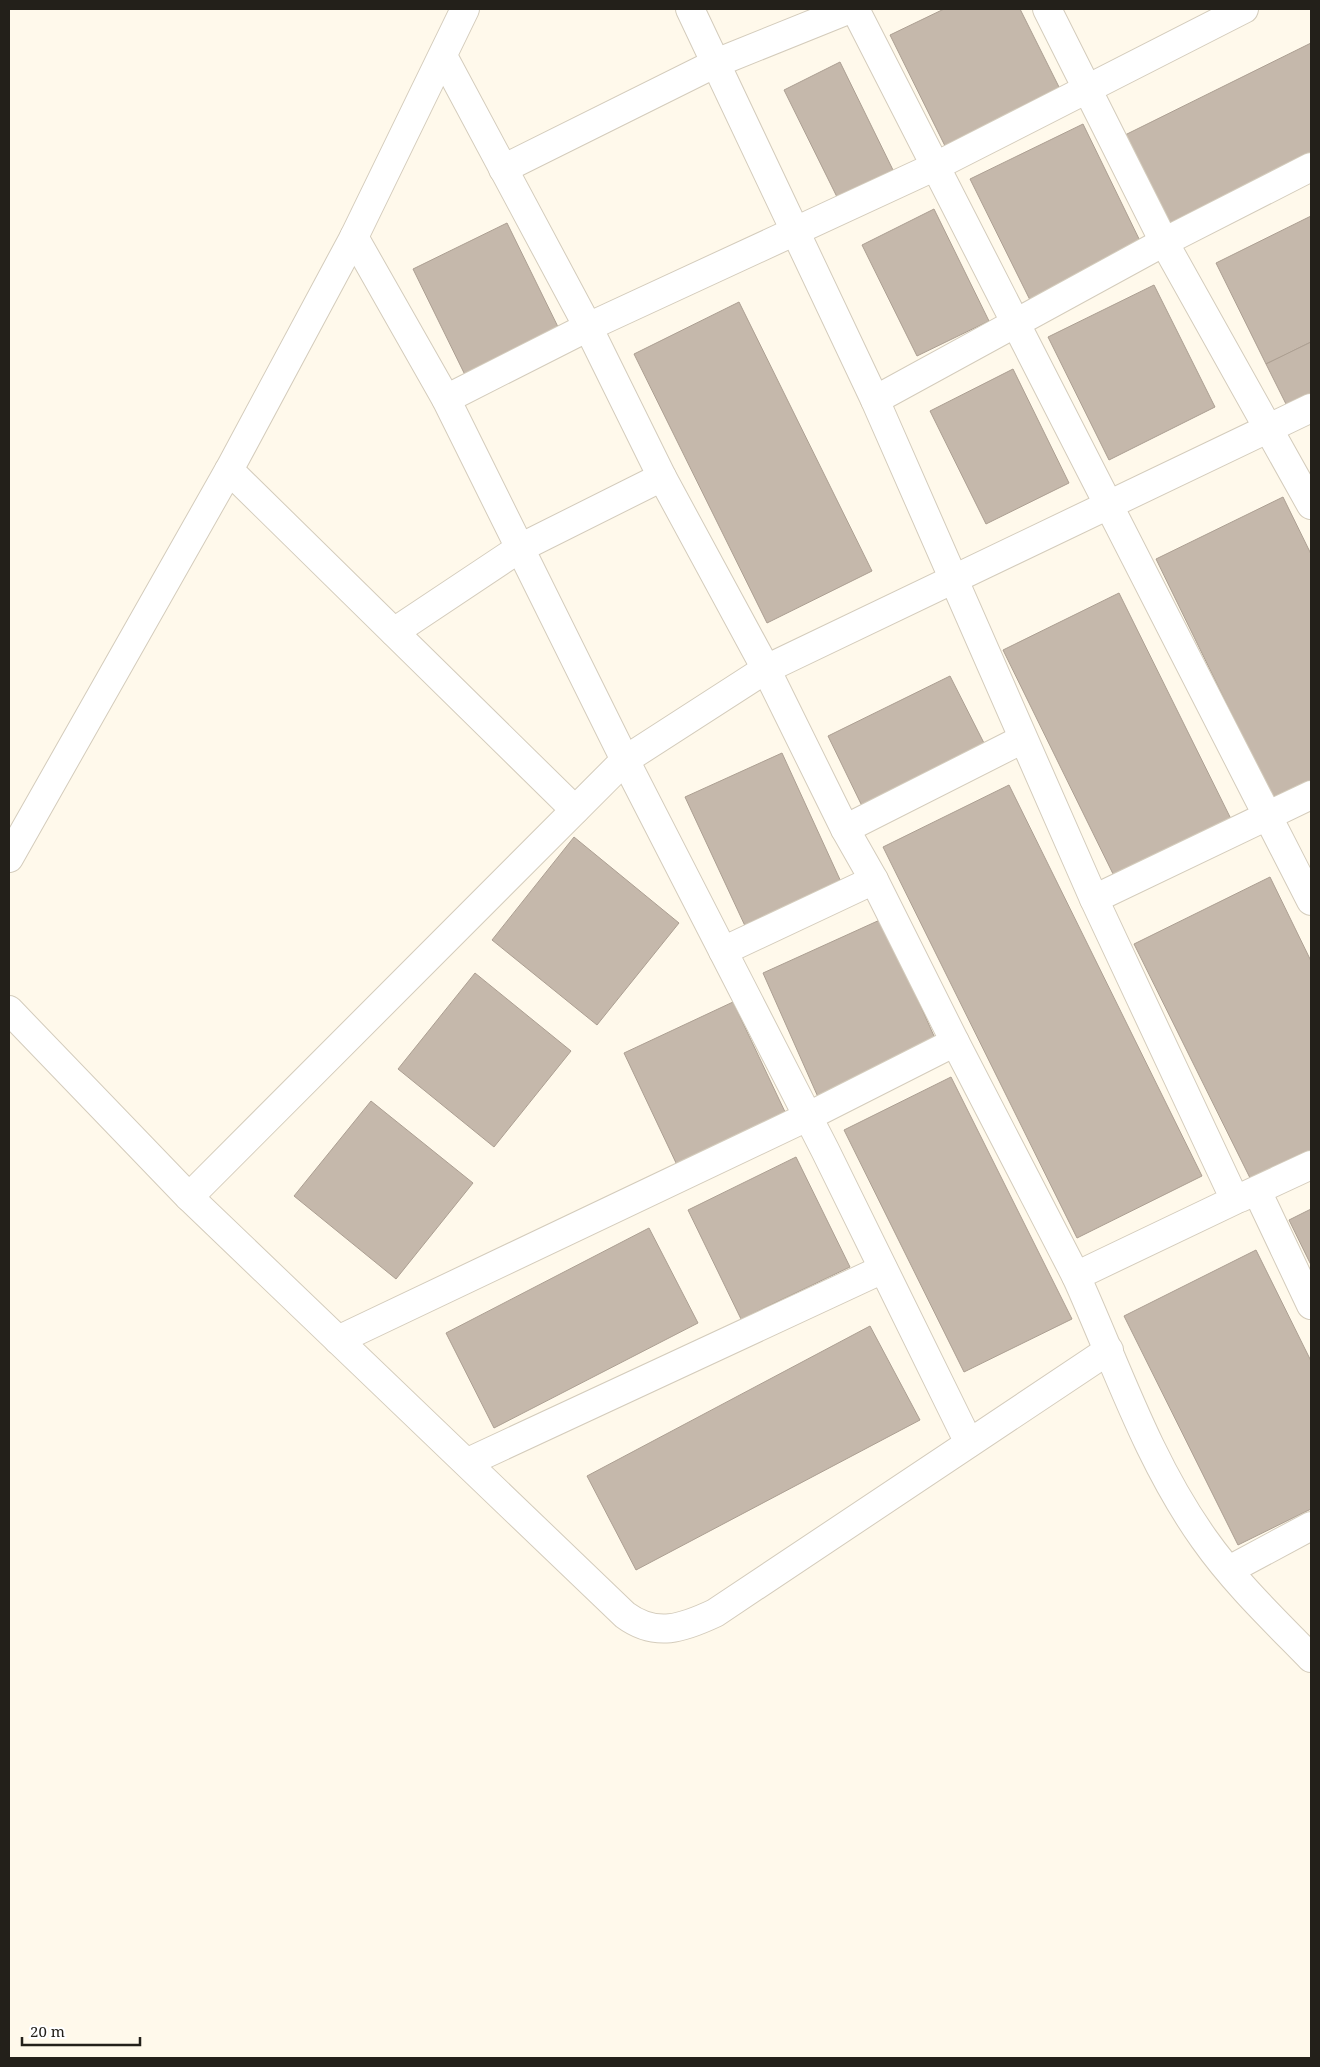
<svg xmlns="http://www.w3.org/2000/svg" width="1320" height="2067" viewBox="0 0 1320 2067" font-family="'Noto Serif',serif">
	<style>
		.building { fill: #c5b8ab; stroke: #ac9f92 }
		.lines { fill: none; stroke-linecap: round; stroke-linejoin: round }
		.minor-casing { stroke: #d4ccbc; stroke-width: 30 }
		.minor { stroke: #fff; stroke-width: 28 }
	</style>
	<rect width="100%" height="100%" fill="#fff9eb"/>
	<g class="building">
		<path d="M944,9H1020L1062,93L947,150L890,35Z"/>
		<path d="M1311,43V155L1169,225L1125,135Z"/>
		<path d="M840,62L894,172L838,199L784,90Z"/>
		<path d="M1083,124L1142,245L1030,300L970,179Z"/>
		<path d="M934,209L989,321L917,356L862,245Z"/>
		<path d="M1311,216V342L1266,364L1216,263Z"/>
		<path d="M507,223L562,335L468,381L413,269Z"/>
		<path d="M1154,285L1215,407L1109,460L1048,337Z"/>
		<path d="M739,302L872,571L767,623L634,354Z"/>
		<path d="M1311,342V399L1289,410L1266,364Z"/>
		<path d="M1013,369L1069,483L986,524L930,411Z"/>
		<path d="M1283,497L1311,554V787L1276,805L1156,559Z"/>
		<path d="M1119,593L1234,825L1117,882L1003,650Z"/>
		<path d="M950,676L986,747L863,808L828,736Z"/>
		<path d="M782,753L842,884L746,928L685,797Z"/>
		<path d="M1009,785L1202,1176L1077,1238L883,847Z"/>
		<path d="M574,837L679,923L597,1025L492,940Z"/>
		<path d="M1270,877L1311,961V1158L1254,1186L1134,944Z"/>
		<path d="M882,919L938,1045L818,1097L763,973Z"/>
		<path d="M475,973L571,1051L494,1147L398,1069Z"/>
		<path d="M733,1002L786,1114L677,1165L624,1053Z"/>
		<path d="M951,1077L1072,1319L964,1372L844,1130Z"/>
		<path d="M371,1101L473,1183L396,1279L294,1196Z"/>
		<path d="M796,1157L850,1267L741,1319L688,1210Z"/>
		<path d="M1311,1209V1265L1289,1220Z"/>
		<path d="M649,1228L698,1323L494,1428L446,1333Z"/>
		<path d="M1256,1250L1311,1361V1509L1238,1545L1124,1316Z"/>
		<path d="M870,1326L920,1420L636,1570L587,1476Z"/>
	</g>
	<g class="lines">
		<defs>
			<g id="minor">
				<path d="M690,9L875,400L1094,899L1235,1200L1076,1276C1116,1364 1147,1459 1204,1539C1235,1583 1274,1620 1311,1658"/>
				<path d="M855,9L1311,901"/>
				<path d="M1047,9L1164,242L1311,505"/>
				<path d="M443,56L588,327L662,477L766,669L845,829L874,880L955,1042L1076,1276"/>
				<path d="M503,169L716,63L850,9"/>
				<path d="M354,237L446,399L625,760L825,1150L969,1443"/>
				<path d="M446,399L588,327L936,166L1244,9"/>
				<path d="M875,400L1164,242L1311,167"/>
				<path d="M229,470L575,810"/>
				<path d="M394,632L520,548L662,477"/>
				<path d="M845,829L1023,739"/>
				<path d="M9,858L229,470L354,237L465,9"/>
				<path d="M1094,899L1311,795"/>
				<path d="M723,951L874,880"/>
				<path d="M9,1010L189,1197L625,1615C656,1638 683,1628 715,1613L1109,1350"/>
				<path d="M1257,1191L1311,1305"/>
				<path d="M189,1197L625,760L766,669L1311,408"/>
				<path d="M1240,1198L1311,1165"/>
				<path d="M338,1340L807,1117L955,1042"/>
				<path d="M468,1462L883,1269"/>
				<path d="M1229,1570L1311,1526"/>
			</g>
		</defs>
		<use href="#minor" class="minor-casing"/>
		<use href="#minor" class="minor"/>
	</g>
	<rect width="1320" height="2067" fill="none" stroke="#23201a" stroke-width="20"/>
	<path d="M22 2037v8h118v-8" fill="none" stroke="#23201a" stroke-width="2.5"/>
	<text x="30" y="2037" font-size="15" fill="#23201a" stroke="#ffffff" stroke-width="4" paint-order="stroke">20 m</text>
</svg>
